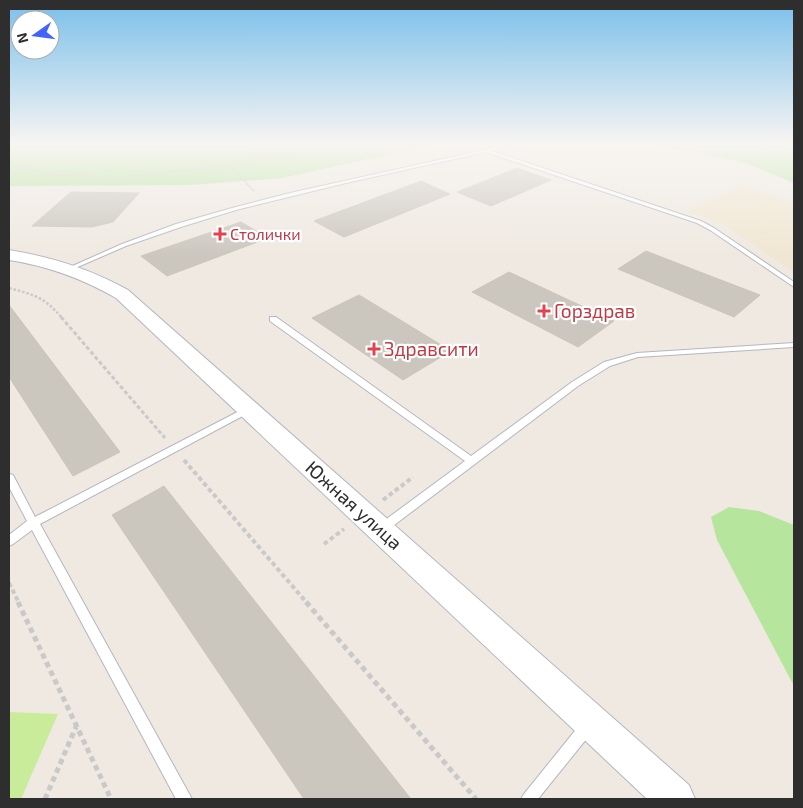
<svg xmlns="http://www.w3.org/2000/svg" width="803" height="808" viewBox="0 0 803 808" font-family="'Exo 2',sans-serif">
	<style>
		.education { fill: #f0e6d1 }
		.green { fill: #b6e59e }
		.pitch { fill: #c9ec9a }
		.building { fill: #cbc7bf; stroke: #cbc5ba }
		.lines { fill: none; stroke-linecap: round; stroke-linejoin: round }
		.service-casing { stroke: #b4b7c1; stroke-width: 2 }
		.tertiary-casing { stroke: #b4b7c1; stroke-width: 2 }
		.path-far4 { stroke: #c9c9c9; stroke-width: 2; stroke-dasharray: 2 1; stroke-linecap: butt }
		.path-far3 { stroke: #c9c9c9; stroke-width: 2.5; stroke-dasharray: 2.5 2; stroke-linecap: butt }
		.path-far2 { stroke: #c9c9c9; stroke-width: 3; stroke-dasharray: 4 2.5; stroke-linecap: butt }
		.path-far1 { stroke: #c9c9c9; stroke-width: 4; stroke-dasharray: 4.5 3; stroke-linecap: butt }
		.path { stroke: #c9c9c9; stroke-width: 5; stroke-dasharray: 5.5 4; stroke-linecap: butt }
		.service { fill: #fff; fill-rule: evenodd }
		.tertiary { fill: #fff; fill-rule: evenodd }
		.health-dot { fill: #e0444e; stroke: #fff; stroke-width: 2 }
		.labels { text-anchor: middle; stroke-width: 4.5; stroke-linejoin: round; paint-order: stroke }
		.far-health-label { font-size: 16px; fill: #be3a42; stroke: #fff; text-anchor: start }
		.health-label { font-size: 19px; fill: #be3a42; stroke: #fff; text-anchor: start }
		.street-label { font-size: 19px; fill: #2e2e2e; stroke: #fff }
	</style>
	<rect width="100%" height="100%" fill="#efe9e1"/>
	<path class="education" d="M743,185L794,203V272L722,223L687,212Z"/>
	<g class="green">
		<path d="M9,144H437L282,178L191,185L9,186Z"/>
		<path d="M652,144H794V183L748,164L701,153L667,149Z"/>
		<path d="M729,507L759,511L794,525V686L717,540L711,517Z"/>
	</g>
	<path class="pitch" d="M9,712L58,714L21,799H9Z"/>
	<g class="building">
		<path d="M517,168L551,180L491,206L457,192Z"/>
		<path d="M421,181L450,194L344,237L314,221Z"/>
		<path d="M71,192L139,193L113,222L92,227L32,226Z"/>
		<path d="M241,222L268,238L167,276L141,256Z"/>
		<path d="M646,251L700,272L760,295L734,317L618,269Z"/>
		<path d="M509,272L558,295L614,321L578,347L472,292Z"/>
		<path d="M359,295L402,321L451,351L403,380L312,318Z"/>
		<path d="M9,305L120,452L73,476L9,377Z"/>
		<path d="M164,486L411,799H304L112,515Z"/>
	</g>
	<g class="lines">
		<defs>
			<g id="service">
				<path d="M510,144H517L492,151L701,221L714,228L794,282V287L710,230L697,223L486,152L346,183L236,210L181,227L126,246L73,269L71,270L68,268L122,244L176,224L232,208L290,193Z"/>
				<path d="M270,317H276L471,456L572,382L604,362L637,353L794,343V347L638,357L610,366L578,386L385,532L381,533L377,532L376,529L377,526L465,461L270,321Z"/>
				<path d="M249,406L252,407L253,409L252,411L40,524L192,799H176L32,530L13,544L9,546V535L27,521L9,487V474L13,475L35,517Z"/>
				<path d="M587,720L592,722L594,727L592,732L538,799H521L524,794L582,722Z"/>
			</g>
			<path id="tertiary" d="M9,250C52,257 90,269 128,290L689,785L695,799H647L116,298C81,278 48,266 9,260Z"/>
		</defs>
		<use href="#service" class="service-casing"/>
		<use href="#tertiary" class="tertiary-casing"/>
		<g class="path-far4">
			<path d="M782,144L794,148"/>
			<path d="M9,165L56,175L121,177L230,166L259,158L334,144"/>
			<path d="M230,166L254,191"/>
		</g>
		<path class="path-far3" d="M9,288C35,295 44,297 62,318"/>
		<path class="path-far2" d="M61,317L165,438"/>
		<g class="path-far1">
			<path d="M184,460L307,603"/>
			<path d="M383,500L413,477"/>
			<path d="M324,544L344,529"/>
			<path d="M9,583L19,603"/>
		</g>
		<g class="path">
			<path d="M18,602L111,799"/>
			<path d="M306,602L476,799"/>
			<path d="M45,799L76,727"/>
		</g>
		<use href="#service" class="service"/>
		<use href="#tertiary" class="tertiary"/>
	</g>
	<linearGradient id="sky" x2="0" y2="1"><stop stop-color="#7abfeb"/><stop offset="0.56" stop-color="#f8f5f2"/><stop offset="1" stop-color="#f8f5f2" stop-opacity="0"/></linearGradient>
	<rect width="803" height="257" fill="url(#sky)"/>
	<g class="health-dot">
		<path d="M217.5 226.5h5v5h5v5h-5v5h-5v-5h-5v-5h5z"/>
		<path d="M541.5 303.5h5v5h5v5h-5v5h-5v-5h-5v-5h5z"/>
		<path d="M371.5 341.5h5v5h5v5h-5v5h-5v-5h-5v-5h5z"/>
	</g>
	<g class="labels">
		<g class="far-health-label">
			<text x="230" y="240">Столички</text>
		</g>
		<g class="health-label">
			<text x="554" y="318">Горздрав</text>
			<text x="384" y="356">Здравсити</text>
		</g>
		<g class="street-label">
			<text transform="translate(354 505) rotate(42)" y="7">Южная улица</text>
		</g>
	</g>
	<rect width="803" height="808" fill="none" stroke="#2e2e2e" stroke-width="20"/>
	<g transform="translate(35 35) rotate(256)"><circle r="24" fill="#ffffff" stroke="#ababab"/>
	<path d="M0-4L9 19L0 12L-9 19Z" fill="#4264fb"/>
	<text y="-8" font-size="14" font-weight="bold" text-anchor="middle" fill="#2e2e2e">N</text>
	</g>
</svg>
